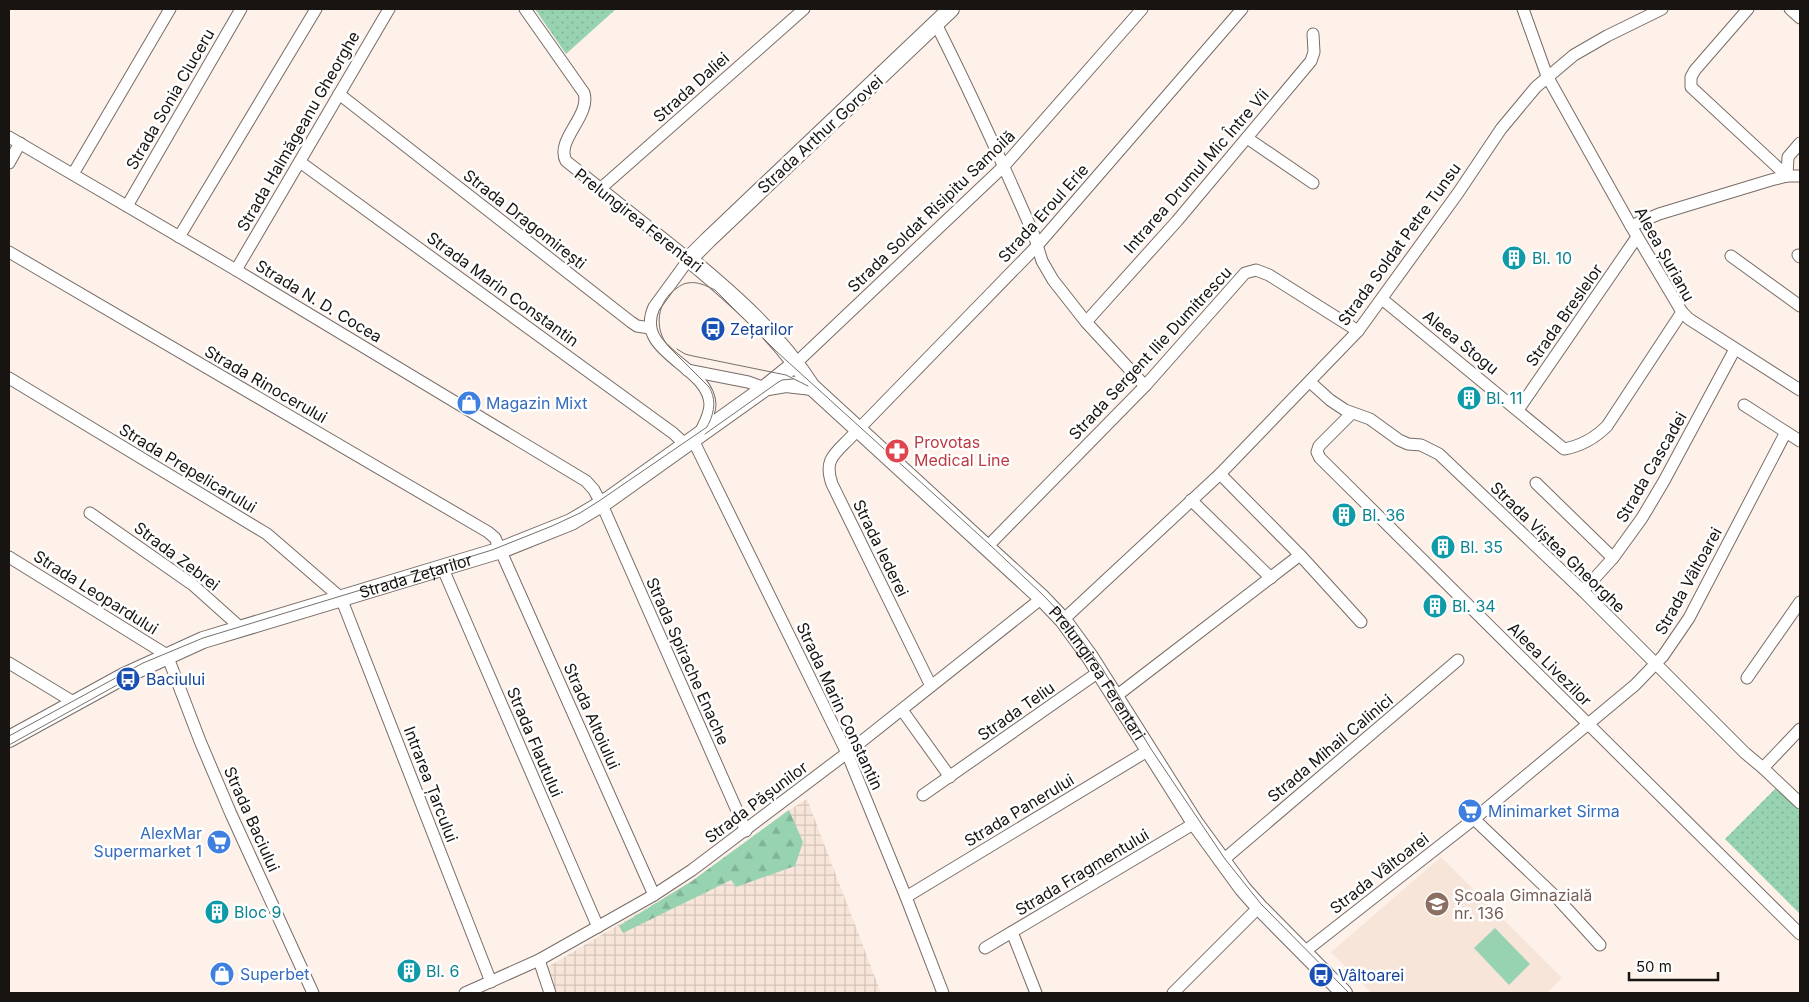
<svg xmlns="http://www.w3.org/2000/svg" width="1809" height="1002" viewBox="0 0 1809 1002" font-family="Inter,sans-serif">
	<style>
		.built { fill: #f7e5d9 }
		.industrial { fill: url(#industrial-grid) }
		.grass { fill: url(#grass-dots) }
		.forest { fill: url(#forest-firs) }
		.pitch { fill: #97d3b1 }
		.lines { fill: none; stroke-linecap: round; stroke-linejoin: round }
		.street-casing { stroke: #776d67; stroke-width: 13 }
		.secondary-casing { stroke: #776d67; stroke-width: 18 }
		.street { stroke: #fff; stroke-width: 11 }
		.secondary { stroke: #fff; stroke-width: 16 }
		.tram { stroke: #77706b; stroke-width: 1 }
		.labels { text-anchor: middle; stroke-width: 5; stroke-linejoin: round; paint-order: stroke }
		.street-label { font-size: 16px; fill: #171411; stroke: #fff }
		.culture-label { font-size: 16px; fill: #0d838f; stroke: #fff; text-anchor: start }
		.transit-label { font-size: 16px; fill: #164399; stroke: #fff; text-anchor: start }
		.shop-label { font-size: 16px; fill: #366cbe; stroke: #fff; text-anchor: start }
		.health-label { font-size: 16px; fill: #be3a42; stroke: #fff; text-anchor: start }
		.education-label { font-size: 16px; fill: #785e54; stroke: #fff; text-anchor: start }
	</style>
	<defs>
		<pattern id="industrial-grid" width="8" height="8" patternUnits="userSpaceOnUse" patternTransform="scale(1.25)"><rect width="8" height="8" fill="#f7e5d9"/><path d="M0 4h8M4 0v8" fill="none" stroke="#d3c4b9"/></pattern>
		<pattern id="grass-dots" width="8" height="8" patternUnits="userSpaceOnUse" patternTransform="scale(1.25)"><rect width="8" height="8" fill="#97d3b1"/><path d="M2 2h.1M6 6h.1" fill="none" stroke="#81b497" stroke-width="1.8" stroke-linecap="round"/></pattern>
		<pattern id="forest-firs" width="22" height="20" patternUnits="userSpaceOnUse" patternTransform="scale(1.25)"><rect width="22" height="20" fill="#97d3b1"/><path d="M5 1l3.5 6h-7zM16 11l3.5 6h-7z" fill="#81b497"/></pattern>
	</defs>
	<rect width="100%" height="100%" fill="#fdf1ea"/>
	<path class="built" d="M1441,857L1562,978L1547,993H1371L1331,952Z"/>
	<path class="industrial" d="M807,799L881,993H555L546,968L692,881L789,810Z"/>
	<g class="grass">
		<path d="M535,9H616L566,54Z"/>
		<path d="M1776,788L1800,811V914L1725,839Z"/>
	</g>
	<path class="forest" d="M789,810L803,842L795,866L736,887L731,880L623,933L619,926L692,881Z"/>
	<path class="pitch" d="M1495,928L1530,964L1509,985L1474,948Z"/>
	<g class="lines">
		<defs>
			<g id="street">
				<path d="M525,9L584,93C591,116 555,140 566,161L689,259L654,307C633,353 708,365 710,404C710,415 704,424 700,433"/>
				<path d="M1748,9L1695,70L1691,77V87L1787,176"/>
				<path d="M1790,9L1800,18"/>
				<path d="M936,24C971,93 1003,164 1034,235L1042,261L1053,280L1086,322L1145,386"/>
				<path d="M339,94L631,322L637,326L650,328"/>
				<path d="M9,137L236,270L586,481L594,490L603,507L746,831"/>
				<path d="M1247,138L1313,183"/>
				<path d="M300,162L673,433L686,445"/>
				<path d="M9,163L20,143"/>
				<path d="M73,174L170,9"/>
				<path d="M1787,176L1788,157L1800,143"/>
				<path d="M600,189L804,9"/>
				<path d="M127,206L241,9"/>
				<path d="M1631,226L1659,214L1771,180L1787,176H1800"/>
				<path d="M179,237L316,9"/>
				<path d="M9,252L488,532L495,538L654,895"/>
				<path d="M1798,255L1800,257"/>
				<path d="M1731,256L1800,306"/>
				<path d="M236,270L389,9"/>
				<path d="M1382,299L1564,449C1581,446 1595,438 1607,426L1682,312L1631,226L1547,76L1523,9"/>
				<path d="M1682,312L1689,319L1800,390"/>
				<path d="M1086,322L1177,221L1311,61L1314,52L1313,34"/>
				<path d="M796,363L1004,166L1142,9"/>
				<path d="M687,370L748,382L765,388"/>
				<path d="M9,378L267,534L341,598L491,982"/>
				<path d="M1310,382L1330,400L1345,410L1370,419L1399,440L1408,444L1421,445L1439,454L1583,591L1745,753L1763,768L1800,803"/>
				<path d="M1744,405L1800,441"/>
				<path d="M1518,410L1637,237"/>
				<path d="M1352,413L1319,446L1317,452L1320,458L1800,934"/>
				<path d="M693,440L847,753L906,897L943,993"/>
				<path d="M1220,474L1300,555L1361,622"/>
				<path d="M1536,483L1613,558"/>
				<path d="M1191,500L1271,578"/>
				<path d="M90,513L193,585L241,628"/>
				<path d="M987,547L1145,386L1245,273L1256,270L1269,275L1358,331"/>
				<path d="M9,557L167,655L200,741L231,814L313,993"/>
				<path d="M443,569L598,927"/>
				<path d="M1583,591L1613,558L1642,518L1664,481L1735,349"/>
				<path d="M1063,620L1220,474L1358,331L1458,193L1501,129L1536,87L1574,55L1607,36L1662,9"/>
				<path d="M9,663L75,703"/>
				<path d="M1747,678L1800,602"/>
				<path d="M931,686L832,484C824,461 833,455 848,440L1036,247L1242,9"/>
				<path d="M1115,697L1300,555"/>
				<path d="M902,710L950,777"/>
				<path d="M1763,768L1800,729"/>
				<path d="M923,795L1100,671"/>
				<path d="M1474,819L1558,899L1600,945"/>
				<path d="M1222,861L1458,660"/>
				<path d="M906,897L1149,750"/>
				<path d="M1012,932L1036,993"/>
				<path d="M985,948L1195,823"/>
				<path d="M1303,953L1474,819L1635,685L1663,656L1689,618L1786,432"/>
				<path d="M539,960L550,993"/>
				<path d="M465,993L539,960L654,895L692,870L847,753L1042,598"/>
				<path d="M1173,993L1259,907"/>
			</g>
			<g id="secondary">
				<path id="s1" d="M951,9L708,240L689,259C735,297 780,337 812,387L1042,598L1063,620L1090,657L1195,823L1243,889L1259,907L1344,993"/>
				<path d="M768,387L786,384L812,387"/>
				<path id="s2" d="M9,739L124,676L203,640L501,550L571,522L608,500L765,388L796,363"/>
			</g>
		</defs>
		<use href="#street" class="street-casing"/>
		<use href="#secondary" class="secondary-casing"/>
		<use href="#street" class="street"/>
		<use href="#secondary" class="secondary"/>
		<g class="tram">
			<path d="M677,349L685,354L693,356L786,375L808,386"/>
			<path d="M705,434L777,383L782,380L793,379"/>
			<path d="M9,736L143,663L203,638L492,550L552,526L580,513L599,501L707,427C714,414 717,400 709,387L669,347C653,329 657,301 677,288C680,286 684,283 688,283C697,281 707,286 715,290L776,351L989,544L1043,595L1065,618L1102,668L1151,749L1225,859L1261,904L1349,993"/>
			<path d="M9,745L119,684"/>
		</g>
	</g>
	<defs>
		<symbol id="building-disc" viewBox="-11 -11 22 22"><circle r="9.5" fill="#0f9aa8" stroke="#fff"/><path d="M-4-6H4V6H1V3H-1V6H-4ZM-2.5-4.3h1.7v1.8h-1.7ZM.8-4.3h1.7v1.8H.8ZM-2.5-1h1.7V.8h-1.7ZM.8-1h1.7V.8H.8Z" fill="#fff"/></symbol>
		<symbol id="bus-disc" viewBox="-11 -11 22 22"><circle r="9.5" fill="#1a4fb4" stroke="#fff"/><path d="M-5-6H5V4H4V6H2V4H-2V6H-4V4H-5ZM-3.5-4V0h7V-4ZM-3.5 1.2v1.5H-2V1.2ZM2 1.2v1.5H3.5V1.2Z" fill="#fff"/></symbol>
		<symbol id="shop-disc" viewBox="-11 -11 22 22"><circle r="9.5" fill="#3f7fe0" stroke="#fff"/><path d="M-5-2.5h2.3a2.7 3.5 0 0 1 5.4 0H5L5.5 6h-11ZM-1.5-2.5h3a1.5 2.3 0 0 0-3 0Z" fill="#fff"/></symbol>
		<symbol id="pharmacy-disc" viewBox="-11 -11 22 22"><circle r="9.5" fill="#e0444e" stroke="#fff"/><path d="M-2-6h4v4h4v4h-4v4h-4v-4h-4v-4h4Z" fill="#fff"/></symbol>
		<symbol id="supermarket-disc" viewBox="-11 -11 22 22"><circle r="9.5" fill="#3f7fe0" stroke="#fff"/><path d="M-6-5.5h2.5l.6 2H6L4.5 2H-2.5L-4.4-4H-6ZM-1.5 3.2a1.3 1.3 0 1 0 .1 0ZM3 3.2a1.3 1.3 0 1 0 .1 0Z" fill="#fff"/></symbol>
		<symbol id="school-disc" viewBox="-11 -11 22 22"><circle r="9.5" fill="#8d6e63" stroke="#fff"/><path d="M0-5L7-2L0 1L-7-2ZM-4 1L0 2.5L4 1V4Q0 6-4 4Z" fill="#fff"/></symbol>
	</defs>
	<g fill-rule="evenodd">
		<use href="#building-disc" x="1500" y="244" width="28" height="28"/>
		<use href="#bus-disc" x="699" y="315" width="28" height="28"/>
		<use href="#building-disc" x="1455" y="384" width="28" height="28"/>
		<use href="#shop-disc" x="455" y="389" width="28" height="28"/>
		<use href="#pharmacy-disc" x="883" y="437" width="28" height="28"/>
		<use href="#building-disc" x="1330" y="501" width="28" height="28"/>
		<use href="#building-disc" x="1429" y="533" width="28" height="28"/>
		<use href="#building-disc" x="1421" y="592" width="28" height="28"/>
		<use href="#bus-disc" x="114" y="665" width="28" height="28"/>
		<use href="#supermarket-disc" x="1456" y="797" width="28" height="28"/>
		<use href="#supermarket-disc" x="205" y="828" width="28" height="28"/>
		<use href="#school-disc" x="1423" y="890" width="28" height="28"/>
		<use href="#building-disc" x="203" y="898" width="28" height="28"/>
		<use href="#building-disc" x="395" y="957" width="28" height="28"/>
		<use href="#shop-disc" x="208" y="960" width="28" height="28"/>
		<use href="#bus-disc" x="1307" y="961" width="28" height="28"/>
	</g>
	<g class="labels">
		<g class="street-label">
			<text transform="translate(691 87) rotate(-42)" y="6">Strada Daliei</text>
			<text transform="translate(170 99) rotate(-60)" y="6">Strada Sonia Cluceru</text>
			<text transform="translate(298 131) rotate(-60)" y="6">Strada Halmăgeanu Gheorghe</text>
			<text transform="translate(820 134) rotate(-43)" y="6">Strada Arthur Gorovei</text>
			<text transform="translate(1196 171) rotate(-49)" y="6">Intrarea Drumul Mic Între Vii</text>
			<text transform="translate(931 211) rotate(-44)" y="6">Strada Soldat Risipitu Samoilă</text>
			<text transform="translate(1043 213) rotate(-48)" y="6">Strada Eroul Erie</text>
			<text transform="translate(525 219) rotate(38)" y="6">Strada Dragomirești</text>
			<text transform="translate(639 220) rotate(38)" y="6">Prelungirea Ferentari</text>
			<text transform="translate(1399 244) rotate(-54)" y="6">Strada Soldat Petre Tunsu</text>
			<text transform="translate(1665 254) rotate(61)" y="6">Aleea Șurianu</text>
			<text transform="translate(503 289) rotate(36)" y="6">Strada Marin Constantin</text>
			<text transform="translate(319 301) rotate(31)" y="6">Strada N. D. Cocea</text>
			<text transform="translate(1564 315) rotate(-55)" y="6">Strada Breslelor</text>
			<text transform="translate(1461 342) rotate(39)" y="6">Aleea Stogu</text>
			<text transform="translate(1150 353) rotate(-47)" y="6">Strada Sergent Ilie Dumitrescu</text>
			<text transform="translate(266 384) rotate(30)" y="6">Strada Rinocerului</text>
			<text transform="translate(1651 467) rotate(-60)" y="6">Strada Cascadei</text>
			<text transform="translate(188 468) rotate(31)" y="6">Strada Prepelicarului</text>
			<text transform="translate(1558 547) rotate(44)" y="6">Strada Viștea Gheorghe</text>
			<text transform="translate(881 548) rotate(64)" y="6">Strada Iederei</text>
			<text transform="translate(177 556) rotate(37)" y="6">Strada Zebrei</text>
			<text dy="6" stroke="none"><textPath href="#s2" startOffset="440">Strada Zețarilor</textPath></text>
			<text transform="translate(1688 581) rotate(-61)" y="6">Strada Vâltoarei</text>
			<text transform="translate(96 592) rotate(32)" y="6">Strada Leopardului</text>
			<text transform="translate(688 661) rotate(66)" y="6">Strada Spirache Enache</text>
			<text transform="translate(1550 664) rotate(45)" y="6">Aleea Livezilor</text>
			<text dy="6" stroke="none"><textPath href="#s1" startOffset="946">Prelungirea Ferentari</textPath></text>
			<text transform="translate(840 706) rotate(65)" y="6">Strada Marin Constantin</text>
			<text transform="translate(1016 711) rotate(-35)" y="6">Strada Teliu</text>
			<text transform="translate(592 716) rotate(66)" y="6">Strada Altoiului</text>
			<text transform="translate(535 742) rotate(67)" y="6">Strada Flautului</text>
			<text transform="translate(1330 748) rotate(-40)" y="6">Strada Mihail Calinici</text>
			<text transform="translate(431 784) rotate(69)" y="6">Intrarea Țarcului</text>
			<text transform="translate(756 802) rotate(-37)" y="6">Strada Pășunilor</text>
			<text transform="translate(1019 810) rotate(-31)" y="6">Strada Panerului</text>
			<text transform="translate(252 819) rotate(66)" y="6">Strada Baciului</text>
			<text transform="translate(1082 872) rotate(-31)" y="6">Strada Fragmentului</text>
			<text transform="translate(1379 873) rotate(-38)" y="6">Strada Vâltoarei</text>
		</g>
		<g class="culture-label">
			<text x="1532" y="264">Bl. 10</text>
			<text x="1486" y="404">Bl. 11</text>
			<text x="1362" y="521">Bl. 36</text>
			<text x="1460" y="553">Bl. 35</text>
			<text x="1452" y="612">Bl. 34</text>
			<text x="234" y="918">Bloc 9</text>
			<text x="426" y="977">Bl. 6</text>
		</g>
		<g class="transit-label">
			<text x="730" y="335">Zețarilor</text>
			<text x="146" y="685">Baciului</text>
			<text x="1338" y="981">Vâltoarei</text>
		</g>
		<g class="shop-label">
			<text x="486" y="409">Magazin Mixt</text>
			<text x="1488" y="817">Minimarket Sirma</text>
			<text x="202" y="839" text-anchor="end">AlexMar<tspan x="202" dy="18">Supermarket 1</tspan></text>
			<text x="240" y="980">Superbet</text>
		</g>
		<g class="health-label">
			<text x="914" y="448">Provotas<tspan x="914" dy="18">Medical Line</tspan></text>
		</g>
		<g class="education-label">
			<text x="1454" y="901">Școala Gimnazială<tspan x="1454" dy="18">nr. 136</tspan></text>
		</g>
	</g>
	<rect width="1809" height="1002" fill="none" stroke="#171411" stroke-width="20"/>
	<path d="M1629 972v8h89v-8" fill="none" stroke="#171411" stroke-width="2.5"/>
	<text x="1636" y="972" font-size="15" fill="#171411" stroke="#ffffff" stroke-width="4" paint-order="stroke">50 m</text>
</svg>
